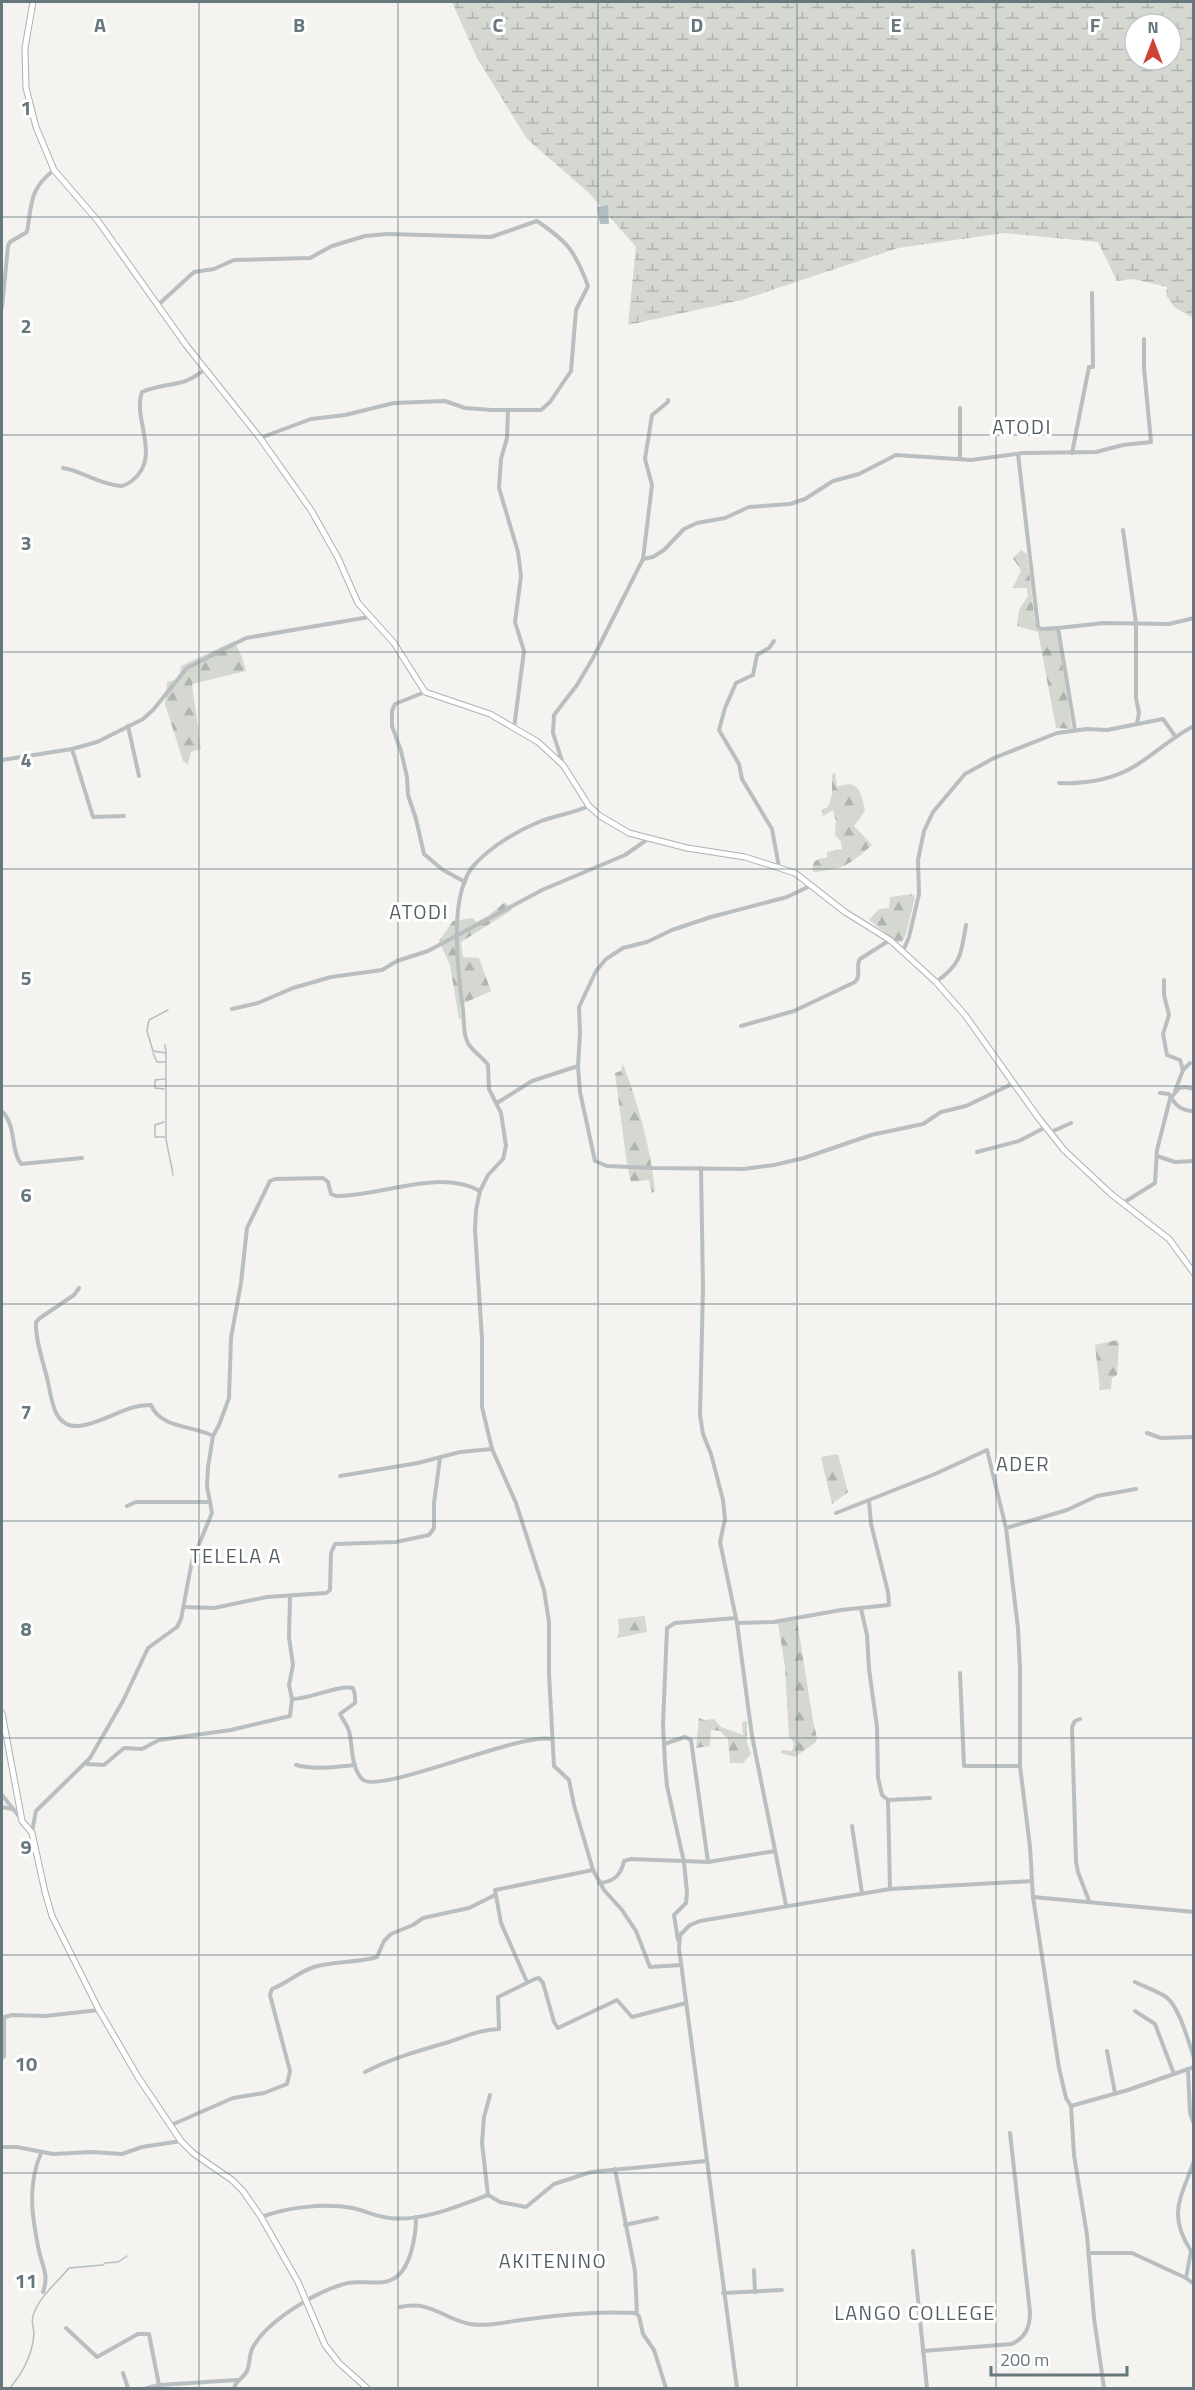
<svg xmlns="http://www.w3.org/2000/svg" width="1195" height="2390" viewBox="0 0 1195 2390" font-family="'Titillium Web',sans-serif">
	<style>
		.forest { fill: url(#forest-firs) }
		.wetland { fill: url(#wetland-marsh); fill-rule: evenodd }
		.water { fill: #b1bfc1 }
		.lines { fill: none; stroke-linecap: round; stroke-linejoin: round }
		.stream { stroke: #b1bfc1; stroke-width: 1.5 }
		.secondary-casing { stroke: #abb2b5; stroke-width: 7 }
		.street { stroke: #b9bec0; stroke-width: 4 }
		.secondary { stroke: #fff; stroke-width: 5 }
		.grid { fill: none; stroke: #66777e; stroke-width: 1.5; stroke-opacity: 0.55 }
		.labels { text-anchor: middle; stroke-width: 6; stroke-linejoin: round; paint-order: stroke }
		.quarter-label { font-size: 20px; letter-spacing: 1.5px; fill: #535f64; stroke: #fff }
		.grid-label { font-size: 20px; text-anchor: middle; font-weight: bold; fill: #66777e; stroke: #fff; stroke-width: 6; stroke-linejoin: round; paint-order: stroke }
	</style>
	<defs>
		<pattern id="forest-firs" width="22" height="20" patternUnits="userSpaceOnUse" patternTransform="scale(1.5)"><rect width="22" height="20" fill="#d4d8d0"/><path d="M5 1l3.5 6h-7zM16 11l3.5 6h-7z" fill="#b0b4ae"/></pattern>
		<pattern id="wetland-marsh" width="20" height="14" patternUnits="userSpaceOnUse" patternTransform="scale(1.5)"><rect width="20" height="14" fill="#d4d8d0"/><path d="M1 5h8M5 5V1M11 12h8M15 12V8" fill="none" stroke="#b0b4ae"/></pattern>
	</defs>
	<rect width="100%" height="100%" fill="#f4f3f0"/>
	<g class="forest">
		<path d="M1021,550L1027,554L1035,623L1043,628L1057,629L1072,729L1056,728L1038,632L1017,626L1019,610L1028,596L1027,588H1013L1021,570L1013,558Z"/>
		<path d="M234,641L242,657L246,671L192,684L201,749L191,752L188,765L183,761L165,704L167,682L179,679L181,666Z"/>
		<path d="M835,772L837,787C858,778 862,793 865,811L854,826L872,845C849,865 844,869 814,872L812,869C813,860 818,858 827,858V852L842,849L841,842L835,835L836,821L833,810L823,816L821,810L828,807L832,795V775Z"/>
		<path d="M911,894L915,897L906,934L902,942H897L869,920L879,909L889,908L890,897Z"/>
		<path d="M505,902L512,910L461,942L463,957L479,958L491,991L460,1005L461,1019H459L450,965L439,941L453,921L473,918L476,922L488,916Z"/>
		<path d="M623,1064C639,1107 650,1145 655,1191L652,1193L649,1180L631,1182L627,1165L615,1073L621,1071Z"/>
		<path d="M1117,1340L1119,1344L1117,1375L1112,1378L1111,1389L1100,1390L1095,1345Z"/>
		<path d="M838,1454L848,1492L832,1504L821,1457Z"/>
		<path d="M645,1616L647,1632L617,1638L619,1632L618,1619Z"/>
		<path d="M797,1620L813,1721L817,1738L816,1742L795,1757L781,1753L782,1750L792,1751L794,1743L789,1737L785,1667L778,1623Z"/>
		<path d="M699,1718L704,1720L714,1719L721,1727L743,1735L742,1722L747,1721V1742L751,1754L743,1763H730L728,1739L720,1731L711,1730L710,1746L696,1748Z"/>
	</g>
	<path class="wetland" d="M452,2H1193V318L1174,307L1166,295L1167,287L1133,279L1117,281L1098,242L1004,233L898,248L742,300L628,325L636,247L589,193L527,139L477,58ZM1135,24H1171V60H1135Z"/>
	<path class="water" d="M608,205L609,224H600L597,207Z"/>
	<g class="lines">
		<g class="stream">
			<path d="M168,1010L149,1020L147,1031L153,1051L166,1053V1139C168,1151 171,1162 173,1175"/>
			<path d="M165,1045L166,1053"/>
			<path d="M153,1053L157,1062H165"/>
			<path d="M164,1089L155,1088V1080L165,1079"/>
			<path d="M164,1122L155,1125V1137H165"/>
			<path d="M10,2388C23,2372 32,2356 34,2334C34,2328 31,2323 33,2316C39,2296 57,2283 69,2268L103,2265L105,2263L118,2262L127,2256"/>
		</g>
		<defs>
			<g id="secondary">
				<path d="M33,2L25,48L26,88L36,127L54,170L98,221L186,345L260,438L311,510L338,558L358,603L394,643L425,692L490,714L538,742L563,765L589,806L600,816L629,833L687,848L745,857L795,873L845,912L890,940L936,982L965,1015L1037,1116L1064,1150L1111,1194L1169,1239L1194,1273"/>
				<path d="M2,1713L22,1821L32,1833L45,1892L52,1916L99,2010L138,2077L181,2141L193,2153L232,2180L243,2191L261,2217L298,2282L325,2345L339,2363L367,2388"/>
			</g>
		</defs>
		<use href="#secondary" class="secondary-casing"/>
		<g class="street">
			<path d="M158,305L194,272L214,269L234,260L310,258L332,246L365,236L387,234L491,237L537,221C568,242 575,251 588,286L576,310L571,371L550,402L541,410H492L465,408L445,401L394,403L345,415L311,419L260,438"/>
			<path d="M2,307L8,246L10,242L27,232C32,204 29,189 54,170"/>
			<path d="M508,410L507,438L501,459L499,488L518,552L521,576L515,622L524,651L514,728"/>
			<path d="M1072,453L1089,367H1093L1092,293"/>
			<path d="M1018,454L1038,627L1041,629L1058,628L1075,730"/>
			<path d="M960,458V408"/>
			<path d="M63,468C82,471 101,485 121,486C125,486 129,483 133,480C162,456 132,419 142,392C167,381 182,389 205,369"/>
			<path d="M1123,530L1136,623V698L1139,713L1137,723"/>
			<path d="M643,559L653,557L664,550L684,529L697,523L725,518L749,507L790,504L805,499L833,481L859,474L896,455L971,460L1023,453L1096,452L1123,445L1151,442L1144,368V339"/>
			<path d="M1058,628L1104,623L1169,624L1194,618"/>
			<path d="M774,641L769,648L757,655L753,675L736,683L725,708L719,730L739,764L742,779L772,829L779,867"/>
			<path d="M425,692L395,704L392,711V726L401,751L407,777L408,795L416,819L424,854L443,870L465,882"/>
			<path d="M128,726L139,776"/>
			<path d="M72,749L93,817L124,816"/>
			<path d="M2,760L72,749L97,742L143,719L153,710L187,668L246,638L369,617"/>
			<path d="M563,764L553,733L554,715L577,685L593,658L643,559L652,485L645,459L652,415L668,402V400"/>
			<path d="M1059,783C1085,784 1112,780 1135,766C1156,753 1172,737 1194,726"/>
			<path d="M589,806C574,813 557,815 541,821C519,830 493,845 476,863C447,891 458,973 463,1010C464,1019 463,1032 467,1041C470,1050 483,1057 488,1065L489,1089L501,1113L506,1146L503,1159L488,1175L480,1191L476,1210L475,1230L482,1339V1407L492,1449L516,1503L544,1590L549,1622V1674L554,1766L569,1780L574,1805L593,1870L604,1890L622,1910L636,1931L650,1967L681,1965"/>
			<path d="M812,885L787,897L711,917L672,930L647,942L623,948L606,959L596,971L579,1007L580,1033L578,1066L580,1092L595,1161L607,1166L653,1168L744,1169L774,1165L804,1158L871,1135L923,1124L941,1112L966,1106L1014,1083"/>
			<path d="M903,951L909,937L919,894L918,860L924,831L933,812L965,774L994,758L1057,733L1087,729L1107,730L1163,719L1175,736"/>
			<path d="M1164,980V995L1169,1015L1163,1034L1167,1055L1180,1060L1183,1070"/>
			<path d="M936,982C962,963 961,954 966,925"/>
			<path d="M232,1009L258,1003L293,988L331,977L382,970L397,961L428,951L542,890L625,855L648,839"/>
			<path d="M741,1026L794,1011L855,982C862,976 855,966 860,959L890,940"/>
			<path d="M1175,1091L1183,1070L1190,1063"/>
			<path d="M1160,1093L1169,1094C1175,1105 1181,1111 1194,1111"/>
			<path d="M497,1103L532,1081L578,1066"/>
			<path d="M2,1111C17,1127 10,1149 21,1164L82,1158"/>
			<path d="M1051,1132L1071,1123"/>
			<path d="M977,1152L1019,1141L1046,1127"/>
			<path d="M1157,1156L1175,1162L1194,1161"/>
			<path d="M701,1168L703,1288L700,1415L703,1434L711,1454L723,1500L725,1519L720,1542L737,1623L752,1736L786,1905"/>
			<path d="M1123,1203L1155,1183L1157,1150L1170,1099L1179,1088L1185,1087L1194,1089"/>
			<path d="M79,1288L74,1295L40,1318L36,1322C35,1341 44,1364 48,1382C52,1401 54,1428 79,1426C105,1423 126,1404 151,1405C161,1429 193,1425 213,1436"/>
			<path d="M1147,1433L1161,1438L1194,1437"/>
			<path d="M340,1476L418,1463L460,1452L492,1449"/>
			<path d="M127,1506L136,1502H210"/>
			<path d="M836,1513L935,1474L987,1450L1006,1528L1018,1628L1020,1668V1766L1030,1847L1033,1897L1059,2068L1066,2098L1071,2106L1074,2155L1087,2235L1094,2318L1104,2388"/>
			<path d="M1006,1528L1067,1510L1097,1496L1136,1489"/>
			<path d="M184,1607L214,1608L267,1597L326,1593L330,1590L331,1553L335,1544L396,1542L429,1535L434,1528V1503L440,1458"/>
			<path d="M861,1609L867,1635L869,1669L877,1727L878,1778L882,1795L888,1800L930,1798"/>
			<path d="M737,1623L774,1622L841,1610L889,1605L888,1592L871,1524L869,1501"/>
			<path d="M960,1673L964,1766H1020"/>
			<path d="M292,1699C312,1699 335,1685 353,1688L355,1695V1703L340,1714C343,1720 347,1725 349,1731C353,1746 350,1765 362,1779C377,1796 519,1732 552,1739"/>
			<path d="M1080,1719L1075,1721L1072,1727L1076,1862L1078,1872L1089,1901"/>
			<path d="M664,1744L685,1737L691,1740L708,1862"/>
			<path d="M87,1764L104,1765L124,1748L142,1749L159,1740L231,1730L290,1716L292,1699L289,1685L293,1665L289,1637L290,1597"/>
			<path d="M296,1765C315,1770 335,1767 355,1765"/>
			<path d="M2,1795L22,1820"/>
			<path d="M888,1800L890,1889"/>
			<path d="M2,1807L12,1809"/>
			<path d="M852,1826L862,1893"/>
			<path d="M32,1832L36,1811L90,1758L123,1701L148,1648L177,1627L181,1619L192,1561L212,1513L207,1486L208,1467L213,1436L219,1425L229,1398L231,1338L241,1283L247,1228L270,1181L275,1179L323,1178L328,1182L331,1194L336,1196C380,1197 438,1168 480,1191"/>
			<path d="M599,1883C614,1882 621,1875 624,1861L631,1859L708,1862L775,1851"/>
			<path d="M1033,1897L1194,1912"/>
			<path d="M678,1940L674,1915L686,1903L687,1893L684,1862L667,1786L665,1764L663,1724L667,1628L675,1623L736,1618"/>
			<path d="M527,1982L501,1923L495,1890L593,1870"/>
			<path d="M1135,1982C1145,1987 1157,1991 1166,1997C1179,2006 1189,2043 1194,2058"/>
			<path d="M1135,2011L1155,2024L1174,2074"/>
			<path d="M2,2018L12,2015L45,2016L99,2010"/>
			<path d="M1107,2051L1115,2093"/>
			<path d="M2,2058L4,2056V2017"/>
			<path d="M1188,2069L1190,2113L1194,2124"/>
			<path d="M365,2072C392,2058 421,2050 449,2042C467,2036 479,2030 499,2029L498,1997L535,1979L539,1978L543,1983L554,2022L558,2028L617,2000L632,2017L686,2003"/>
			<path d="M1071,2106L1128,2090L1194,2067"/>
			<path d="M169,2126L233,2098L264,2093L287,2084L290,2071L270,1995L272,1989C288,1983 298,1972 314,1967C334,1961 357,1963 377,1957L384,1941L391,1934L413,1925L423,1918L469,1908L495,1895"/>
			<path d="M2,2147H17L53,2154L92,2152L122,2154L142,2147L181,2141"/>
			<path d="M41,2153C27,2186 32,2217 39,2251C43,2269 49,2274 43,2292"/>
			<path d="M1194,2161C1181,2198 1167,2214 1191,2251L1186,2278L1194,2284"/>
			<path d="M615,2169L635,2271L637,2314"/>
			<path d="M488,2195L482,2143L484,2117L490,2095"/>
			<path d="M261,2217C288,2207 324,2203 353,2208C365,2211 377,2217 389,2218C422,2222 458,2206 488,2195L500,2202L526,2207L554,2184L591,2172L706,2161"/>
			<path d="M625,2225L657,2218"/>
			<path d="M913,2251L927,2388"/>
			<path d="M1088,2253H1132L1186,2278"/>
			<path d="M754,2270L755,2292"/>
			<path d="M723,2293L782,2290"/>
			<path d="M400,2307C431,2300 443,2319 470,2324C490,2327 509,2321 529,2319C564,2314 600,2311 635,2313L639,2316L643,2334L654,2350L666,2388"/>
			<path d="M66,2328L97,2357L138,2334H149L159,2385"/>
			<path d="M923,2351L1012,2344C1026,2337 1030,2327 1030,2312L1010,2133"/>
			<path d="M123,2373L128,2388"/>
			<path d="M147,2388L159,2385L237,2380"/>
			<path d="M234,2388C236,2380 243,2379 247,2371C250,2364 249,2356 252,2349C266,2321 318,2290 348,2283C361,2280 381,2286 393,2279C411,2270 416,2235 416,2217"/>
			<path d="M737,2388L679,1948L680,1935L690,1925L700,1921L890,1889L1032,1881"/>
		</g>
		<use href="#secondary" class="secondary"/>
	</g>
	<path class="grid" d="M199,2V2388M398,2V2388M598,2V2388M797,2V2388M996,2V2388M2,217H1194M2,435H1194M2,652H1194M2,869H1194M2,1086H1194M2,1304H1194M2,1521H1194M2,1738H1194M2,1955H1194M2,2173H1194"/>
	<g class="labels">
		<g class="quarter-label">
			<text x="1022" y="434">ATODI</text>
			<text x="419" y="919">ATODI</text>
			<text x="1023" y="1471">ADER</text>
			<text x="236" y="1563">TELELA A</text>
			<text x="553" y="2268">AKITENINO</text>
			<text x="915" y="2320">LANGO COLLEGE</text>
		</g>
	</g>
	<g class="grid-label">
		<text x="100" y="32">A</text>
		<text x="299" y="32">B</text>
		<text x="498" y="32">C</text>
		<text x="697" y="32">D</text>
		<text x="896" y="32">E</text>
		<text x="1095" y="32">F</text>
		<text x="26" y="115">1</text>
		<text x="26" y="333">2</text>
		<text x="26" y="550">3</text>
		<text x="26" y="767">4</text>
		<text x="26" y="985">5</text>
		<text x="26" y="1202">6</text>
		<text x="26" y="1419">7</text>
		<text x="26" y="1636">8</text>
		<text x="26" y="1854">9</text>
		<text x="26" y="2071">10</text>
		<text x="26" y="2288">11</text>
	</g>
	<rect width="1195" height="2390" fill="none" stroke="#66777e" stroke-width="6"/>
	<g transform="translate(1153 42)"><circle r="28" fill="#ffffff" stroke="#c2c9cb" stroke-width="1.5"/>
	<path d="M0-4.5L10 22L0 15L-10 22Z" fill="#cf4235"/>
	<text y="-9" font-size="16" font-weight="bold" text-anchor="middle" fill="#66777e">N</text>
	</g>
	<path d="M991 2366v9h136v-9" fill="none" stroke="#66777e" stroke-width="3"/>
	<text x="1000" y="2366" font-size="18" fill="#66777e" stroke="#ffffff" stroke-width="4.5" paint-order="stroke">200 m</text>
</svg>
